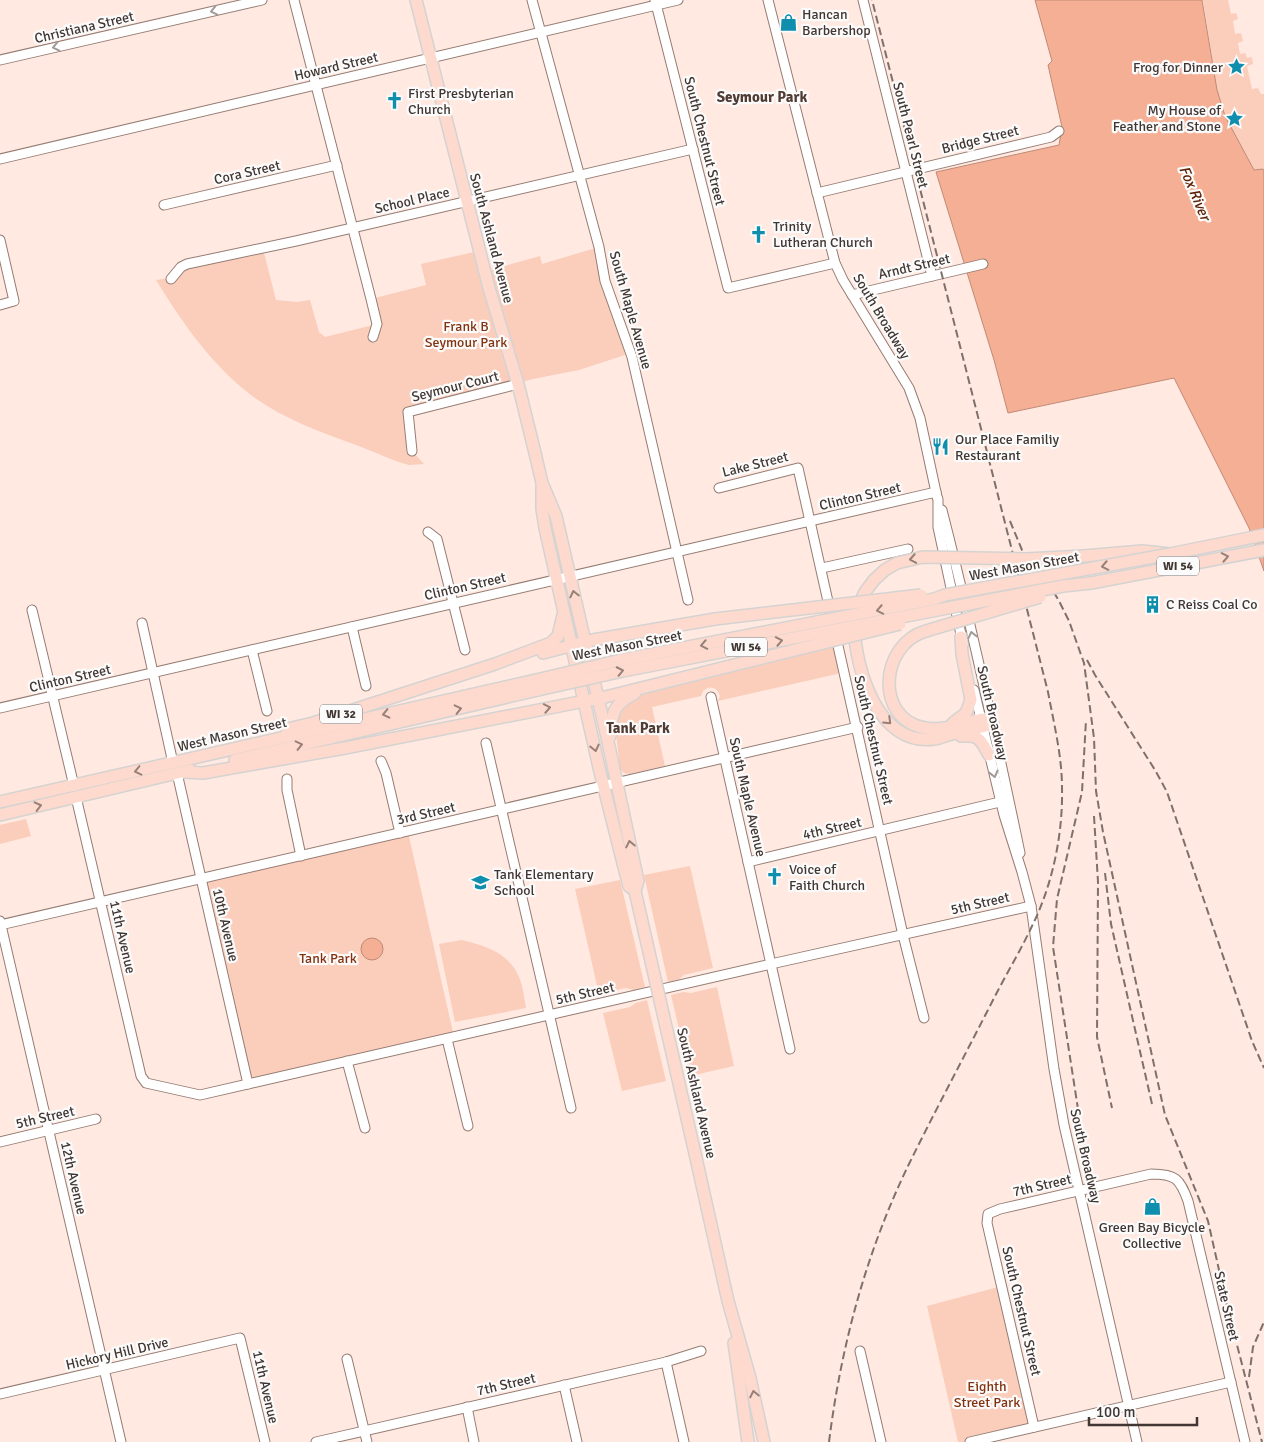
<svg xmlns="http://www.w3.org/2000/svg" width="1264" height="1442" viewBox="0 0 1264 1442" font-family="Signika,sans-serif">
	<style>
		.green { fill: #fbcdbb }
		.water { fill: #f4af95; stroke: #be8b77 }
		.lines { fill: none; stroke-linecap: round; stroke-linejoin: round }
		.minor-casing { stroke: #957c73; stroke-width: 11 }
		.major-casing { stroke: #d5d3d2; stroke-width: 14 }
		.minor { stroke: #fff; stroke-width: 9 }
		.major { stroke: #fddacd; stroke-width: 11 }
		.rail { stroke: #7e706a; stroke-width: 2; stroke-dasharray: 8 4; stroke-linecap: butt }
		.major-bridge-casing { stroke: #d5d3d2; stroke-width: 14; stroke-linecap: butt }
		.major-bridge { stroke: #fddacd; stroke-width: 11 }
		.oneway { stroke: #a09a98 }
		.oneway2 { stroke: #968078 }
		.labels { text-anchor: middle; stroke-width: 4.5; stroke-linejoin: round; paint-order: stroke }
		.shield { fill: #fbfbfb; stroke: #79716e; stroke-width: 1 }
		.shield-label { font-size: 12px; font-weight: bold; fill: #413632 }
		.poi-label { font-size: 14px; fill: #413632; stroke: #fbfbfb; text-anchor: start }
		.street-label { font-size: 14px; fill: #413632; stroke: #fbfbfb }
		.park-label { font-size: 14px; fill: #83330f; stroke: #fbfbfb }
		.neighbourhood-label { font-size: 15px; font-weight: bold; fill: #513c34; stroke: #fbfbfb }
		.water-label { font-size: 15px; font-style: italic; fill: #5e2206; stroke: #fbfbfb }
	</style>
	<rect width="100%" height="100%" fill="#ffe9e1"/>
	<g class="green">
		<path d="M1203,0H1228L1231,14L1236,13L1238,19L1233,21L1235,34L1241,33L1243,41L1238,43L1240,54L1245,53L1247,58L1252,57L1253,64L1247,66L1252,89L1258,88L1261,94H1264V171L1263,169L1254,170L1225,116L1217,90Z"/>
		<path d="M599,247L617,316L625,355L579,370L533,379L408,412L412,451L424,464C420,464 414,465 409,465C393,461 375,452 359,446C319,432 274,416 241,387C206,357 180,319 156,280L171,278L181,267L263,249L276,300L297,302L310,300L319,332L325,337L377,324L371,299L426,285L421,264L474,252L480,273L540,256L542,264Z"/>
		<path d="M833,645L840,672L837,674L718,701L720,696C717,687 710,685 703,691L701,696L652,707L665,766L629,774L624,773L620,769L615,724L621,707L639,696L692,679Z"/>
		<path d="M26,819L31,836L0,844V825Z"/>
		<path d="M408,832L454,1037L248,1084L201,879Z"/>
		<path d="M690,866L713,968L684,975L678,980L668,982L644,875Z"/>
		<path d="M620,880L645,987L634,990L626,988L599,994L575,889Z"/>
		<path d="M462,940C486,946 509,953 519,977C523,986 524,998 526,1008L455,1022L439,944Z"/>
		<path d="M717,987L734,1066L690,1076L671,995L683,992L691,993Z"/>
		<path d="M647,1000L666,1081L622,1091L603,1013L630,1007L636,1003Z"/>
		<path d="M1002,1286L1034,1427L970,1442H958L927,1306Z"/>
	</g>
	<g class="water">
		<path d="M1035,0H1202L1217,90L1225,116L1254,170L1263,169L1264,171V571L1249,528L1174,378L1008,413L994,360L936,172L1059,145L1062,127L1048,65L1052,61Z"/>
		<circle cx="372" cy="949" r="11"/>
	</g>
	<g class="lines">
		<defs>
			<g id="minor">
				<path d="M294,0L371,299L377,324L373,337"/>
				<path d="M532,0L599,247L605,281L632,357L688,600"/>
				<path d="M655,0L728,288L835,263"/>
				<path d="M768,0L835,263L843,280L909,388L920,418L937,497"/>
				<path d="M863,0L932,276"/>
				<path d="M0,60L262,0"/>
				<path d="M0,159L678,0"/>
				<path d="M817,193L1051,137L1059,131"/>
				<path d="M164,205L337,165"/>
				<path d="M0,240L14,301L0,305"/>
				<path d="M171,279L181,267L187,264L296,241L693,149"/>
				<path d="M852,295L983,264"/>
				<path d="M412,451L408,412L518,384"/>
				<path d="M719,488L798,468L903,935L924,1018"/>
				<path d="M938,499V527L963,644"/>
				<path d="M942,510C971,623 996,738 1020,853"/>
				<path d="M428,532L437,539L465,650"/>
				<path d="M822,568L908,549"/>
				<path d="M32,610L74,786"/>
				<path d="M142,623L173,763"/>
				<path d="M352,627L366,686"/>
				<path d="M252,650L267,711"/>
				<path d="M974,690L1004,815L1022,872L1031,906L1054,1069L1064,1125L1137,1442"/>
				<path d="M711,697L790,1049"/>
				<path d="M0,708L936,492"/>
				<path d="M486,743L571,1108"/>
				<path d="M381,761L386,773L400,833"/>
				<path d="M177,773L248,1084"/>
				<path d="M287,779V790L301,856"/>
				<path d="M76,797L141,1076L146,1083L200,1095L771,964L1031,906"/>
				<path d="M748,862L1004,801"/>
				<path d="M0,921L121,1442"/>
				<path d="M0,925L858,727"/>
				<path d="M447,1039L468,1126"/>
				<path d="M347,1061L365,1128"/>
				<path d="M0,1142L96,1119"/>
				<path d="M860,1351L881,1442"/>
				<path d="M347,1359L367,1442"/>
				<path d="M666,1362L684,1442"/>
				<path d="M564,1385L577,1442"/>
				<path d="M0,1394L240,1338L265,1442"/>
				<path d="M467,1407L474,1442"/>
				<path d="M1034,1427L987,1223L988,1214L1000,1209L1151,1174C1176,1174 1180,1179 1188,1201L1245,1442"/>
				<path d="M316,1442L666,1362L701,1351"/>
				<path d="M970,1442L1231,1382"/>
			</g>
			<g id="major">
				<path d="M416,0L489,288L518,384L535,453L542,483V509L545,528L600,772L626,875L629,886L635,891L638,881L607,737L556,516L542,483"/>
				<path d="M1084,556L1142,551L1170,554L1264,535"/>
				<path d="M1091,583L1264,550"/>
				<path d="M857,609L865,592L874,580"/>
				<path d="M854,627C856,669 877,746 934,739C939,739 944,736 948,735C963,731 978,728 993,724"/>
				<path d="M926,631C880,644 874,719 925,728C943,731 965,723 982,719"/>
				<path d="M543,653L593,640L715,619"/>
				<path d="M953,723L966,713L971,700L962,654L961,637"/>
				<path d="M287,729L313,723L495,664L551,643L558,636L563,615"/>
				<path d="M610,736C612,713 613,704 635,693"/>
				<path d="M961,736C979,734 981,740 989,755"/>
				<path d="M235,760L538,690"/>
				<path d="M184,772L203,773L345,748L605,697L726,667"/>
				<path d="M0,802L536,680"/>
				<path d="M0,815L190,770"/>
				<path d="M696,1158L728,1301L750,1378L764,1442"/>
				<path d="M734,1343L748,1442"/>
			</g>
		</defs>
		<use href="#minor" class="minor-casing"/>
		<use href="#major" class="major-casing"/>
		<use href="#minor" class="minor"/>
		<use href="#major" class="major"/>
		<g class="rail">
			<path d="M1010,521L1022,550L1049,584L1059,601L1069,621L1084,663L1094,738L1096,791L1103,832L1165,1115L1208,1221L1228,1310L1262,1442"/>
			<path d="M1087,660L1095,675L1155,770L1167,792L1252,1041L1264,1068"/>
			<path d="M1094,816L1098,882L1097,1037L1112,1108"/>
			<path d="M1105,873L1111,924L1152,1104"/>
			<path d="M1080,1122L1053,947L1057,899L1082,792L1086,720"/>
			<path d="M1249,1377L1253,1347L1264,1322"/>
			<path d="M829,1442C841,1346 866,1253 908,1166C935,1111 964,1057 992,1002C1005,976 1021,950 1033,924C1053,883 1063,833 1062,788C1062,756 1054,724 1048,692L872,0"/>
		</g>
		<defs>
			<g id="major-bridge">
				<path d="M874,580L885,570L897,563L923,557L1026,559L1084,556"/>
				<path d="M715,619L921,595"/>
				<path d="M926,631L1040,597"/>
				<path d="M726,667L900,624"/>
				<path d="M536,680L621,660L934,599L945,595L1170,554"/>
				<path d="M538,690L623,671L953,607L1063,586L1091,583"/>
				<path d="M635,891L696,1158"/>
			</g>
		</defs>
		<use href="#major-bridge" class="major-bridge-casing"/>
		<use href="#major-bridge" class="major-bridge"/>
	</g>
	<defs><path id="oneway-chevron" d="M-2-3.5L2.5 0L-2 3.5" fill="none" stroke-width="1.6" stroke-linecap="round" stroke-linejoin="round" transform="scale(1.25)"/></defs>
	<g class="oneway">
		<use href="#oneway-chevron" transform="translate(214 11) rotate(167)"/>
		<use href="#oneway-chevron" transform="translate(56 47) rotate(167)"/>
		<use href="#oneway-chevron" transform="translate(972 635) rotate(-103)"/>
		<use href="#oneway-chevron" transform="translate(994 774) rotate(76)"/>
	</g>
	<g class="oneway2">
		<use href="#oneway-chevron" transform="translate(1225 557) rotate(-11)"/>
		<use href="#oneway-chevron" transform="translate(913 559) rotate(170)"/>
		<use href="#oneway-chevron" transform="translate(1105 566) rotate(169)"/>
		<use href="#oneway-chevron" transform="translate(574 594) rotate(-103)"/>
		<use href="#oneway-chevron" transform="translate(880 610) rotate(169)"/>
		<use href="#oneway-chevron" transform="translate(779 641) rotate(-11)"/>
		<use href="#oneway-chevron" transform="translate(704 645) rotate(169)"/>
		<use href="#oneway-chevron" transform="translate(620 671) rotate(-12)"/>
		<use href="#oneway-chevron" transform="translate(547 708) rotate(-11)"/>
		<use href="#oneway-chevron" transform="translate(458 709) rotate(-13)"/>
		<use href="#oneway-chevron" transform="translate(386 714) rotate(167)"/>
		<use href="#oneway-chevron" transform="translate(888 721) rotate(44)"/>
		<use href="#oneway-chevron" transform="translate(299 745) rotate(-13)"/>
		<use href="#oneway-chevron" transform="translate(595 748) rotate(77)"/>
		<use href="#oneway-chevron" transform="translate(138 771) rotate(167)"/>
		<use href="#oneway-chevron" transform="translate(38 806) rotate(-14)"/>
		<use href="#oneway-chevron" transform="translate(630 844) rotate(-102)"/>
		<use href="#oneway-chevron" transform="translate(754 1394) rotate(-102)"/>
	</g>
	<defs>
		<symbol id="shop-bare" viewBox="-9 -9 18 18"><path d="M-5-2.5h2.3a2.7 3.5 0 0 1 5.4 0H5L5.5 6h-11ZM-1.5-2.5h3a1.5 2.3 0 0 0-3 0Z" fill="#0f8eae" stroke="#fbfbfb" stroke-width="2.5" paint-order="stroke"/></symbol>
		<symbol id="sight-bare" viewBox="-9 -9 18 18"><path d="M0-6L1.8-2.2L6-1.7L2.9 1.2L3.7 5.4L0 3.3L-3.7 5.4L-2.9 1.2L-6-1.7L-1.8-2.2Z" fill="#0f8eae" stroke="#fbfbfb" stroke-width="2.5" paint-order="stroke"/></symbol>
		<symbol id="church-bare" viewBox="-9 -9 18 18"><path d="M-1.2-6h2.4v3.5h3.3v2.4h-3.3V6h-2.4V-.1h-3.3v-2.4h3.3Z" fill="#0f8eae" stroke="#fbfbfb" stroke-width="2.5" paint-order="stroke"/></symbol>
		<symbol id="restaurant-bare" viewBox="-9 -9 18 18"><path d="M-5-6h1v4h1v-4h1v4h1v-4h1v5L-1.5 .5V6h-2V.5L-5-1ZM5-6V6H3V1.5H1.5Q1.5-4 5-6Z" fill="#0f8eae" stroke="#fbfbfb" stroke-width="2.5" paint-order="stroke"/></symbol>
		<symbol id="building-bare" viewBox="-9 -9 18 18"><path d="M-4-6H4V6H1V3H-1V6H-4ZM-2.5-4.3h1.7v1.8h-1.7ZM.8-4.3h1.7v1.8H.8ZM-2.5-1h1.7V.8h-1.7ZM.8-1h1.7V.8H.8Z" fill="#0f8eae" stroke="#fbfbfb" stroke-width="2.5" paint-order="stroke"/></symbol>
		<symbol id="school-bare" viewBox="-9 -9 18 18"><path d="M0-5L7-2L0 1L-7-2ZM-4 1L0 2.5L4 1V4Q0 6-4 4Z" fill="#0f8eae" stroke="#fbfbfb" stroke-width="2.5" paint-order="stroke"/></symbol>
	</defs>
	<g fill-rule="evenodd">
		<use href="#shop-bare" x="776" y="10" width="25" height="25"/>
		<use href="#sight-bare" x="1224" y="54" width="25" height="25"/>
		<use href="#church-bare" x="382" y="88" width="25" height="25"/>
		<use href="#sight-bare" x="1222" y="106" width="25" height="25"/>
		<use href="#church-bare" x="746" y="222" width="25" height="25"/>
		<use href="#restaurant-bare" x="928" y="434" width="25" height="25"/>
		<use href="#building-bare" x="1140" y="592" width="25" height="25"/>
		<use href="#church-bare" x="762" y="864" width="25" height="25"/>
		<use href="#school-bare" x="468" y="870" width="25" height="25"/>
		<use href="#shop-bare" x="1140" y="1194" width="25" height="25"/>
	</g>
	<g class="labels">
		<g class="shield">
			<rect x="1157" y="556.5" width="42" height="19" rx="4"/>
			<rect x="725" y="637.5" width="42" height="19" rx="4"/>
			<rect x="320" y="704.5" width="42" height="19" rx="4"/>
		</g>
		<g class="shield-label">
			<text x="1178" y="570">WI 54</text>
			<text x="746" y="651">WI 54</text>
			<text x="341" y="718">WI 32</text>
		</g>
		<g class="poi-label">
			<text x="802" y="19">Hancan<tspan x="802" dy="16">Barbershop</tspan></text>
			<text x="1223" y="72" text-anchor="end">Frog for Dinner</text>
			<text x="408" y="98">First Presbyterian<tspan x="408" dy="16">Church</tspan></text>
			<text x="1221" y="115" text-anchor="end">My House of<tspan x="1221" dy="16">Feather and Stone</tspan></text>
			<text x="773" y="231">Trinity<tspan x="773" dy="16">Lutheran Church</tspan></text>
			<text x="955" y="444">Our Place Familiy<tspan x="955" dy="16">Restaurant</tspan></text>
			<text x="1166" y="609">C Reiss Coal Co</text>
			<text x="789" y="874">Voice of<tspan x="789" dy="16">Faith Church</tspan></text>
			<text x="494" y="879">Tank Elementary<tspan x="494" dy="16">School</tspan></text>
			<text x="1152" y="1232" text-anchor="middle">Green Bay Bicycle<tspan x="1152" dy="16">Collective</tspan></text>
		</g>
		<g class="street-label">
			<text transform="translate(84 27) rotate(-13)" y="5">Christiana Street</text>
			<text transform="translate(336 66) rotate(-13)" y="5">Howard Street</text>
			<text transform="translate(911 135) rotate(76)" y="5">South Pearl Street</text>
			<text transform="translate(980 139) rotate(-14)" y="5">Bridge Street</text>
			<text transform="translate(705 141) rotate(76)" y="5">South Chestnut Street</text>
			<text transform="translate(247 172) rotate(-13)" y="5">Cora Street</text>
			<text transform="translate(412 200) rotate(-13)" y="5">School Place</text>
			<text transform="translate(492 238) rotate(75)" y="5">South Ashland Avenue</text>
			<text transform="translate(914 266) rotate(-13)" y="5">Arndt Street</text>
			<text transform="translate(631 310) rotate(74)" y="5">South Maple Avenue</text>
			<text transform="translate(882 316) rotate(59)" y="5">South Broadway</text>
			<text transform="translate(455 386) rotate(-14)" y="5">Seymour Court</text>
			<text transform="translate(755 464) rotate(-14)" y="5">Lake Street</text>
			<text transform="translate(860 496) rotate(-13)" y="5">Clinton Street</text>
			<text transform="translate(1024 566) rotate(-10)" y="5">West Mason Street</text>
			<text transform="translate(465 586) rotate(-13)" y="5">Clinton Street</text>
			<text transform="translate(627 645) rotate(-11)" y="5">West Mason Street</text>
			<text transform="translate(70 678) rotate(-13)" y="5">Clinton Street</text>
			<text transform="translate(993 713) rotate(77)" y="5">South Broadway</text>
			<text transform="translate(232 734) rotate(-13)" y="5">West Mason Street</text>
			<text transform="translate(874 740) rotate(77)" y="5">South Chestnut Street</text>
			<text transform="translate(748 797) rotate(77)" y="5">South Maple Avenue</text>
			<text transform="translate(426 813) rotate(-13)" y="5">3rd Street</text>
			<text transform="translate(832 828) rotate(-13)" y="5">4th Street</text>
			<text transform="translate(980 903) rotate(-13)" y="5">5th Street</text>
			<text transform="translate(226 925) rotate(77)" y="5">10th Avenue</text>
			<text transform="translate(123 937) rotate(77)" y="5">11th Avenue</text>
			<text transform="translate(585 993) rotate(-13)" y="5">5th Street</text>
			<text transform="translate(697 1093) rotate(77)" y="5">South Ashland Avenue</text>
			<text transform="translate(45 1117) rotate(-13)" y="5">5th Street</text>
			<text transform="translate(1086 1156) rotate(77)" y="5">South Broadway</text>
			<text transform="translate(74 1178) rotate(77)" y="5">12th Avenue</text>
			<text transform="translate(1042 1185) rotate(-13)" y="5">7th Street</text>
			<text transform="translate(1227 1306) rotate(77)" y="5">State Street</text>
			<text transform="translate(1022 1311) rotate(77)" y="5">South Chestnut Street</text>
			<text transform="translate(117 1353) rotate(-13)" y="5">Hickory Hill Drive</text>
			<text transform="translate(506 1384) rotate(-13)" y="5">7th Street</text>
			<text transform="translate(266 1387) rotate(77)" y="5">11th Avenue</text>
		</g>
		<g class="park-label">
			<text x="466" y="331">Frank B<tspan x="466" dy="16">Seymour Park</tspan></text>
			<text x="328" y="963">Tank Park</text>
			<text x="987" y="1391">Eighth<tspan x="987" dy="16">Street Park</tspan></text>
		</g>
		<g class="neighbourhood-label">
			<text x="762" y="102">Seymour Park</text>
			<text x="638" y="733">Tank Park</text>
		</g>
		<g class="water-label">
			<text transform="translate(1195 193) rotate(67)" y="5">Fox River</text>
		</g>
	</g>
	<path d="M1089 1417v8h108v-8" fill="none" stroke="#413632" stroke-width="2.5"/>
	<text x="1096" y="1417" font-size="15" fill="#413632" stroke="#fbfbfb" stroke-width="4" paint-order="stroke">100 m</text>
</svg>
